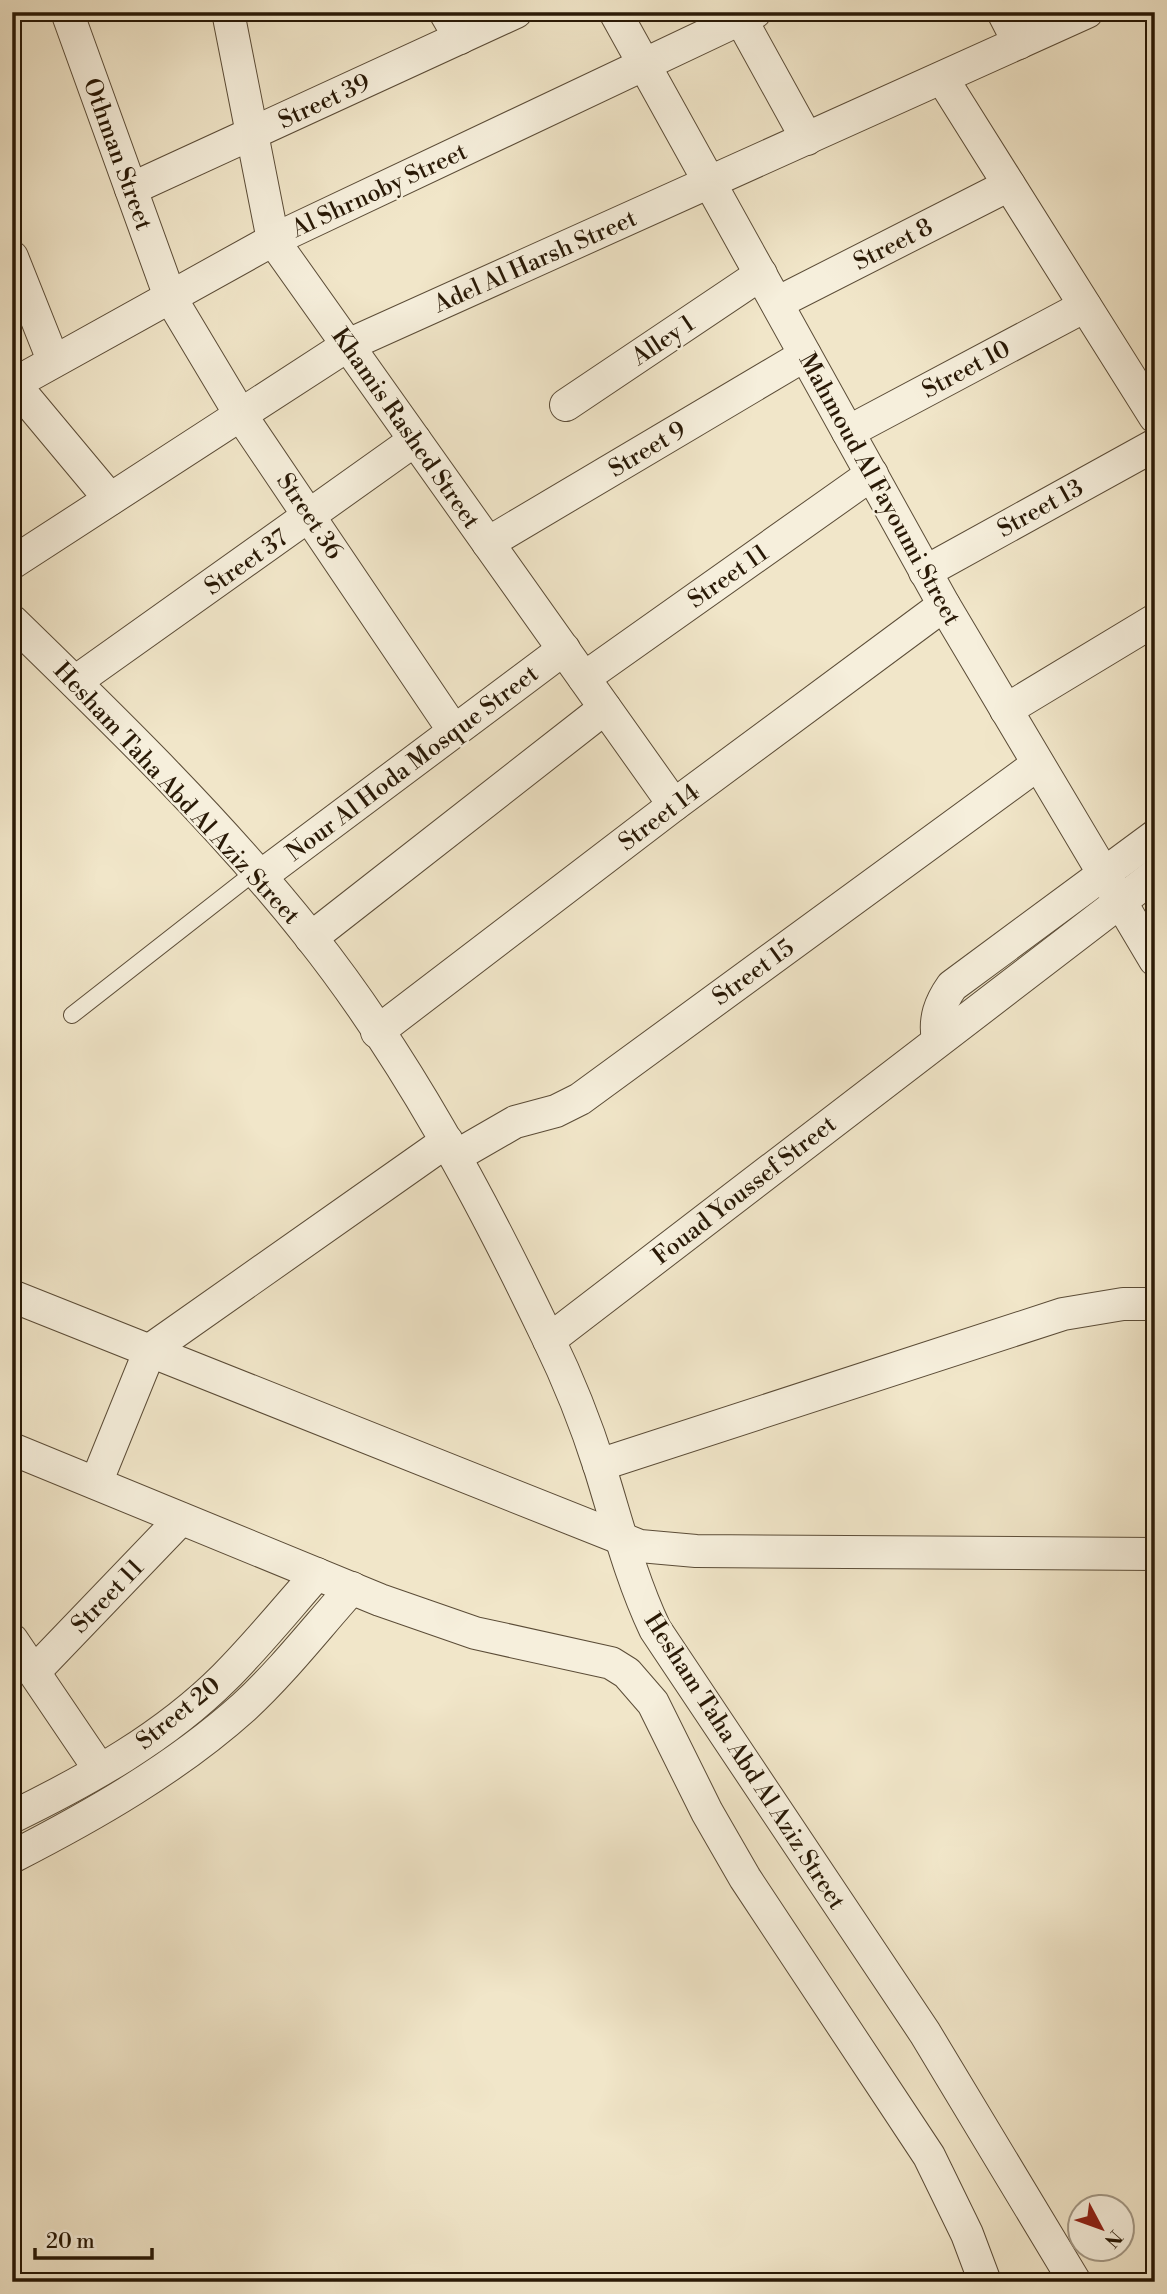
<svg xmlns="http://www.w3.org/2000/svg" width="1167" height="2294" viewBox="0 0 1167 2294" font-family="'Libre Bodoni',serif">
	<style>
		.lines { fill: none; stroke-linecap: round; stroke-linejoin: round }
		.service-casing { stroke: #5b4c37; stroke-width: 18 }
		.minor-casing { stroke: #5b4c37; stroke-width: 34 }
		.service { stroke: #f6efdc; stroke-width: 16 }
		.minor { stroke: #f6efdc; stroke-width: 32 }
		.labels { text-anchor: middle; stroke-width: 5; stroke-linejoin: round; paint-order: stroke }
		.street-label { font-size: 24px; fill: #291906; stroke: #f6efdc }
	</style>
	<rect width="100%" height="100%" fill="#f1e6c9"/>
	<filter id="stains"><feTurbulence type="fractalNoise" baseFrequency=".00286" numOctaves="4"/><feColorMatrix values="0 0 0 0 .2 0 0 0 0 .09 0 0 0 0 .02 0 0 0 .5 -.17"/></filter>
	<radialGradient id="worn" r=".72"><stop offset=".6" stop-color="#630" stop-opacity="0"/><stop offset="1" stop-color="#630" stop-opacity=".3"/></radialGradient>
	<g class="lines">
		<defs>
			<path id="service" d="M72,1015L256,871"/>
			<g id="minor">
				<path d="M67,12L170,297L240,414L454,731"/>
				<path d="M228,12L273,240L674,805"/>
				<path d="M445,12L460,38"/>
				<path d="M615,12L944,605L1155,960"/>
				<path d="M737,12L807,139"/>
				<path d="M1003,12L1019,43"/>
				<path d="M942,78L1155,417"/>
				<path d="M131,189L516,12"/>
				<path d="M12,257L53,360"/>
				<path d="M777,303L1009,185"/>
				<path d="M14,384L110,499"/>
				<path d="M12,385L273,240L755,12"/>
				<path d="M566,405L761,274"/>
				<path d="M848,432L1085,306"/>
				<path d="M488,543L805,355"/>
				<path d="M12,563L348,345L1087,12"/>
				<path d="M925,572L1155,445"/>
				<path d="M12,621C114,720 221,824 309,935C406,1057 481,1198 548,1338C568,1379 586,1424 600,1468C617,1522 630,1576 655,1629L925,2033L1075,2282"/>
				<path d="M584,678L872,474"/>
				<path d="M75,682L415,440"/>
				<path d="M1006,710L1155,620"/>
				<path d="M261,876L564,649"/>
				<path d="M311,938L605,708"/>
				<path d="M377,1032L674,805L944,605"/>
				<path d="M938,1040C934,1019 940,1003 952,986L1155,836"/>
				<path d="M456,1156L515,1122L556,1111L580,1099L1038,764"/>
				<path d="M12,1296L640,1546L696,1551L1155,1554"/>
				<path d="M549,1340L1155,875"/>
				<path d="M12,1449L380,1600L475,1633L611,1663L627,1673L653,1703L707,1812L745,1878L929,2156L967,2234L985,2282"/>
				<path d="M599,1465L1063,1314L1123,1304H1155"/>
				<path d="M96,1483L150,1350L447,1141"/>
				<path d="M12,1640L100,1770"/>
				<path d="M34,1672L181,1519"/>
				<path d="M12,1817C88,1780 165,1737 225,1677C257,1645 287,1608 317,1574"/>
				<path d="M12,1857C94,1815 176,1768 244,1707C283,1671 317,1627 352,1588"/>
			</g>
		</defs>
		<use href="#service" class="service-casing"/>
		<use href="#minor" class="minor-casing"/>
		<use href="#service" class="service"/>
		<use href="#minor" class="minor"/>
	</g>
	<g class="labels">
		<g class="street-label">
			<text transform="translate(324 101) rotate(-25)" y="8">Street 39</text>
			<text transform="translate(118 154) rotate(70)" y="8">Othman Street</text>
			<text transform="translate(379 190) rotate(-25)" y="8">Al Shrnoby Street</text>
			<text transform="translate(893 244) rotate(-27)" y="8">Street 8</text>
			<text transform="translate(535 261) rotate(-24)" y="8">Adel Al Harsh Street</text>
			<text transform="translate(663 340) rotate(-34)" y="8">Alley 1</text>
			<text transform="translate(966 369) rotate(-28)" y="8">Street 10</text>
			<text transform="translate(406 428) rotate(55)" y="8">Khamis Rashed Street</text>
			<text transform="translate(647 449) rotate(-31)" y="8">Street 9</text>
			<text transform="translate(880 489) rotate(61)" y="8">Mahmoud Al Fayoumi Street</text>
			<text transform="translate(1040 508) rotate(-29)" y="8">Street 13</text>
			<text transform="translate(310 516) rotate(56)" y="8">Street 36</text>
			<text transform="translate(246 562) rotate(-35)" y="8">Street 37</text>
			<text transform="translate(728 576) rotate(-35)" y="8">Street 11</text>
			<text transform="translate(412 763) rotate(-37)" y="8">Nour Al Hoda Mosque Street</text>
			<text transform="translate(177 793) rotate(47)" y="8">Hesham Taha Abd Al Aziz Street</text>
			<text transform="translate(659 817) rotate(-37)" y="8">Street 14</text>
			<text transform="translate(753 972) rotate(-36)" y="8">Street 15</text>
			<text transform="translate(744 1190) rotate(-38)" y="8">Fouad Youssef Street</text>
			<text transform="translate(107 1596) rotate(-46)" y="8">Street 11</text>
			<text transform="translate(178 1713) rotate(-39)" y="8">Street 20</text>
			<text transform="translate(745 1761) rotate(57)" y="8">Hesham Taha Abd Al Aziz Street</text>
		</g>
	</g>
	<rect width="1167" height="2294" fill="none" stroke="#f1e6c9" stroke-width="42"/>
	<rect x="14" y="14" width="1139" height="2266" fill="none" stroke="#291906" stroke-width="3.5"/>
	<rect x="21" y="21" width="1125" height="2252" fill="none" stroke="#291906" stroke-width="2"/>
	<g transform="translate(1101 2228) rotate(131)"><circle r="33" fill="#f6efdc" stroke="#a49986" stroke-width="2"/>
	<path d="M0-5L12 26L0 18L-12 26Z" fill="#8f2418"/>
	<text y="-10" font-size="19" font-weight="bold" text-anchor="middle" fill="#291906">N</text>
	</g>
	<path d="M35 2248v10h117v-10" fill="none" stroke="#291906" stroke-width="3.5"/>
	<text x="46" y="2248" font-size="21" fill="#291906" stroke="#f6efdc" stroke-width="5" paint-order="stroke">20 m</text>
	<rect width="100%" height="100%" filter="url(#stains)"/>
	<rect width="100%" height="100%" fill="url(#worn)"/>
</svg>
